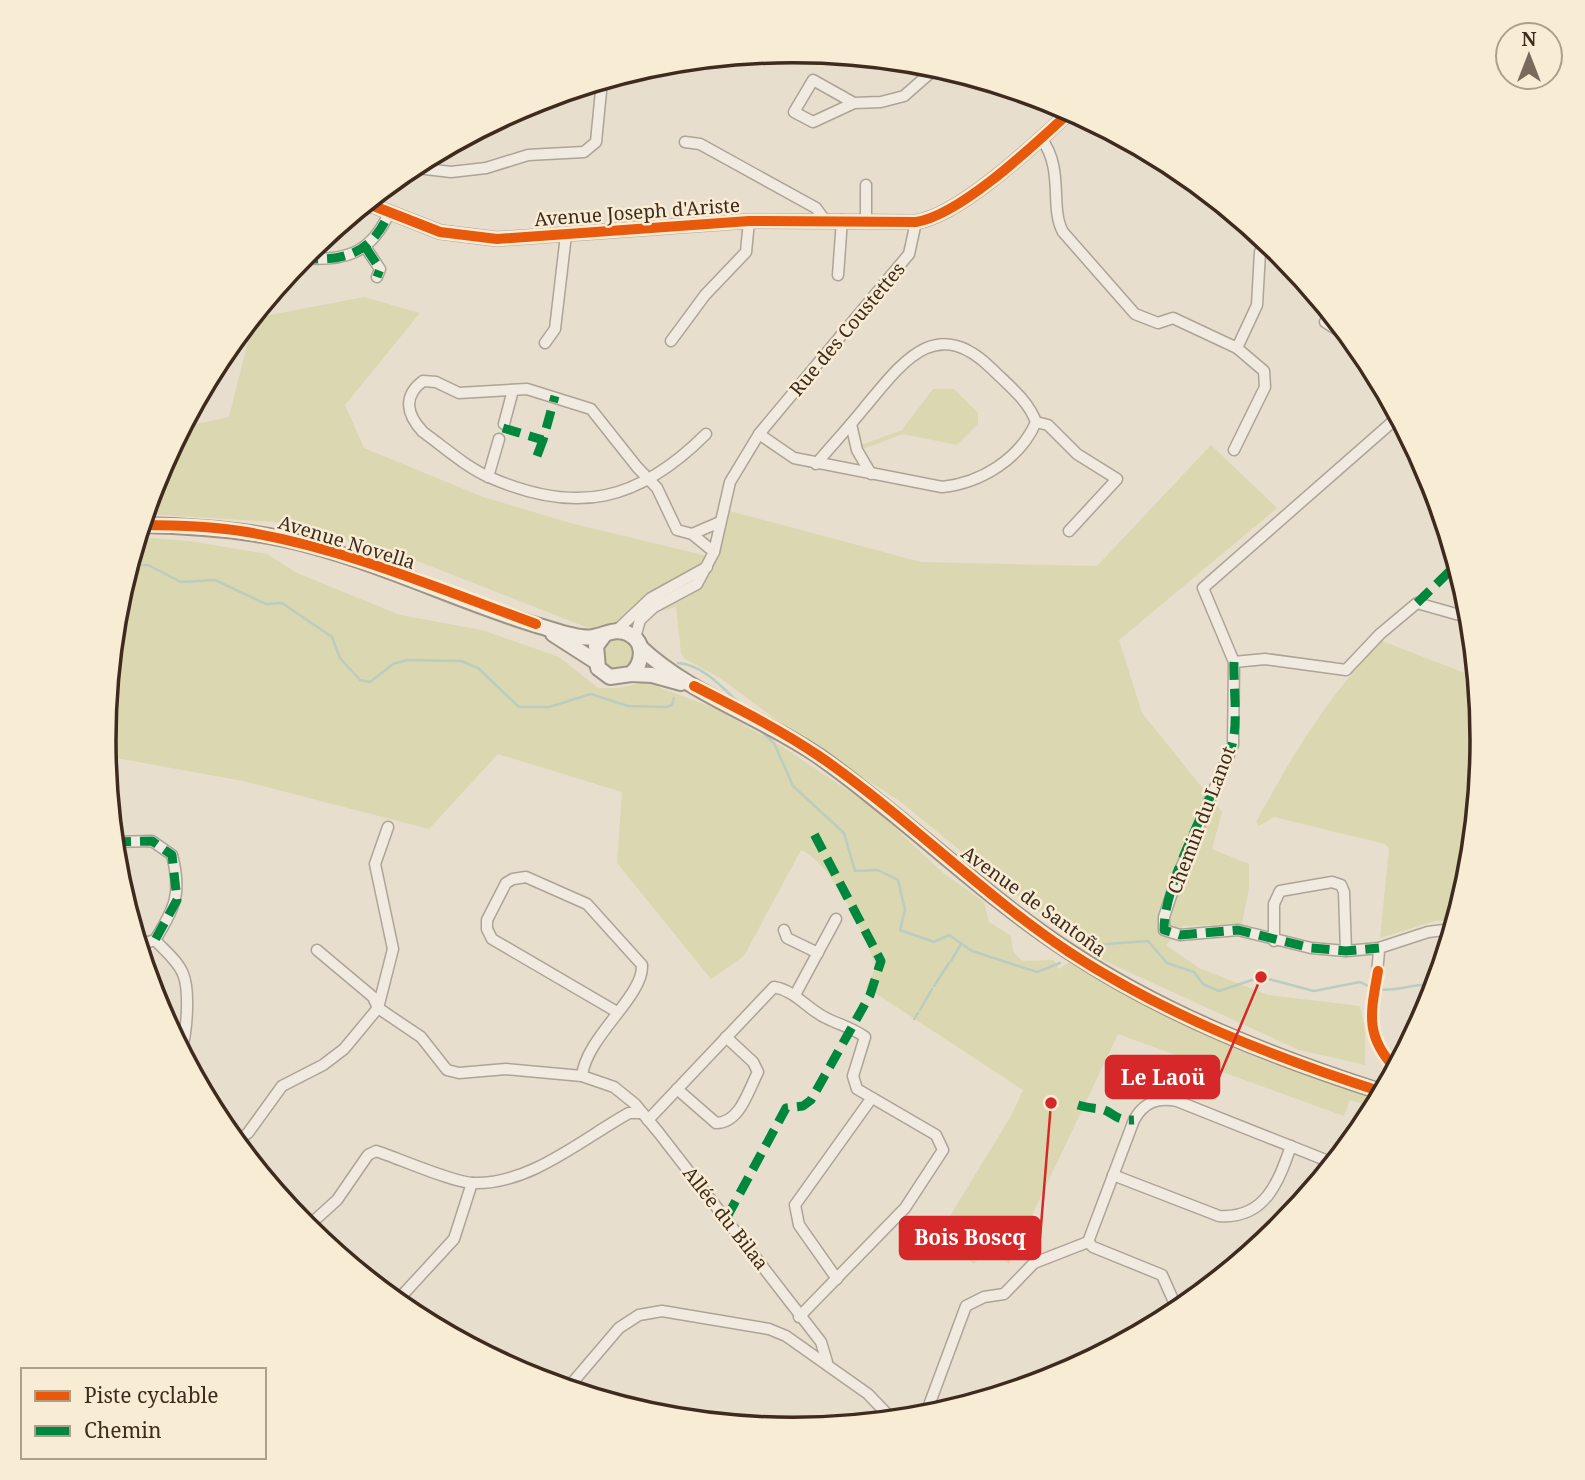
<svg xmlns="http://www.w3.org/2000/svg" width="1585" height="1480" viewBox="0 0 1585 1480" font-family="'Noto Serif',serif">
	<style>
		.green { fill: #dbd7b0 }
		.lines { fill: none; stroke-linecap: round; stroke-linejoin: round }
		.stream { stroke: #bacdc0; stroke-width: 2.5 }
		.minor-casing { stroke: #aea397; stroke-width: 13 }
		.tertiary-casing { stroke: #aea397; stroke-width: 16 }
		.secondary-casing { stroke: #9d9387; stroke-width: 18 }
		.minor { stroke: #f0eae1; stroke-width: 10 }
		.tertiary { stroke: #f0eae1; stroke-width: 12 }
		.secondary { stroke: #f0eae1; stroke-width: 14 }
		.quiet { stroke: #00873e; stroke-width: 9; stroke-dasharray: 18 9; stroke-linecap: butt }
		.cycleway-casing { stroke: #f9ecd5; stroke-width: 15 }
		.cycleway { stroke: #e8590c; stroke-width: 10 }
		.labels { text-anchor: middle; stroke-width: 5; stroke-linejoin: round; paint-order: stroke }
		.street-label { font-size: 19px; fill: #3e2b1e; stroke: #f9ecd5 }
		.rim { fill: none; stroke: #3e2b1e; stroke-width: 3.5 }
		.leader { fill: none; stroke: #d62828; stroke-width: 2.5 }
		.callout-dot { fill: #d62828; stroke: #f9ecd5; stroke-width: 2.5 }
		.callout { fill: #d62828; stroke: #d62828; stroke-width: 2.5 }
		.callout-label { font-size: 21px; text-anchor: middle; font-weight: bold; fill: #fff }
	</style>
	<rect width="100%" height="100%" fill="#e8dece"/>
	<g class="green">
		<path d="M364,297L420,313L345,405L364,448L483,497L574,524L716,558L726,510L921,562L1097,566L1211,445L1277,508L1119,640L1142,713L1222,812L1212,849L1249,864V888L1242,924L1183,926L1166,945L1199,968L1268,995L1360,1006L1365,1030V1065L1299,1050L1105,961L995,879L901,802L792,731L720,678L685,659L681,653L676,607L591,629L407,557L276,522L144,514L156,476L182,427L229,417L254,318Z"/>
		<path d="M933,389H954L978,413V424L957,445L903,434L863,449L861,445L902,430Z"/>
		<path d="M137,537L190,541L267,554L297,573L400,615L482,630L559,657L598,688H618L645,682L714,708L783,747L874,808L942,872L984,902L989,922L1011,936L1013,951L1022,961L1054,960L1059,969L1069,962L1174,1021L1266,1061L1379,1098L1374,1108L1350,1100L1344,1116L1118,1034L1009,1264L994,1253L984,1252L974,1264L939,1234L1011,1116L1023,1090L866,987L876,967C864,933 834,865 801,850L744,956L711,979L617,863L622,792L498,754L429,829L243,781L105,756L103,740L117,605Z"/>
		<circle cx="618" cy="654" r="17"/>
		<path d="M1382,641L1475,677L1482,740L1468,875L1455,920L1435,921L1380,938L1389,849L1385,844L1274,817L1259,826L1256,822C1291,757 1329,694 1382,641Z"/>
	</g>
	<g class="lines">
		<g class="stream">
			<path d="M129,565H148L181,582L215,580L266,604L282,603L332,637L340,658L360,680L370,682L393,664L407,660L461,661L478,668L519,707H549L591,694L628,706L667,707L672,705L674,698"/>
			<path d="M678,663C702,664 724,689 741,705"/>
			<path d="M756,727L774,743L793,786L844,833L855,871L878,870L898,880L905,910L900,930L934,942L949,935L972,951L1037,972L1060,963"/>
			<path d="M1081,946L1148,941L1167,963L1194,972L1203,984L1219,991L1261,977L1314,991L1360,982L1370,987"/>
			<path d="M951,961L961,944"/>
			<path d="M934,986L949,963"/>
			<path d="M1377,989C1397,993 1414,982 1435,985"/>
			<path d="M920,1010L932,989"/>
			<path d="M914,1019L918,1013"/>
		</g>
		<defs>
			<g id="minor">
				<path d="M854,103L813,80L794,112L813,122L854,103L881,102L904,96L937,67"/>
				<path d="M1041,138C1065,170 1049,207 1063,232L1135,314L1158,323L1173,318L1237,348L1264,371L1265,387L1234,450"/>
				<path d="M685,142L700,144L816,208L824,219"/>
				<path d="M409,167L451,172L486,168L528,155L584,152L596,142L602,81"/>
				<path d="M1187,180L1192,181"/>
				<path d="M866,185V221"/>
				<path d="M366,248L380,269L377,277"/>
				<path d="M300,258C344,262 371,254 389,213"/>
				<path d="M838,275L842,220"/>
				<path d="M275,297L276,288"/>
				<path d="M1325,322L1350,338"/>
				<path d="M671,341L705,295L746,252L749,221"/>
				<path d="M545,343L555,329L566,235"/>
				<path d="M1237,348L1257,305L1260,252L1266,242"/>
				<path d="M1398,417L1203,588L1234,662L1233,745L1177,878L1164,917V930L1180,935L1238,930L1311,948L1346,951L1379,948L1428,932L1452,929"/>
				<path d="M1036,422L1048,425L1077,454L1117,479L1069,531"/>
				<path d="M504,424L513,390"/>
				<path d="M851,424L857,450L871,474"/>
				<path d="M706,434C639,501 577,516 489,477C466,467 444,447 423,432C406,414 403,396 423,381L436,382L459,393L527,389L591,409L637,467L657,488L677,530L692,534L714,552"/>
				<path d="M759,434L794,458L942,487C981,483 1020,459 1036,422C1028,400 1008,385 992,369C936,313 902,363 865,407C849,427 832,445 816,464"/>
				<path d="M488,477L499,439"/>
				<path d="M692,534L720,522"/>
				<path d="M616,631L651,598L707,567"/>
				<path d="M635,638L640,620L654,607L697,584L714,552L730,482L759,434L909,254L916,222"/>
				<path d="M1234,662L1265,659L1346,670L1380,634L1417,603L1470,618"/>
				<path d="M113,842L152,841L172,855C182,893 175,908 155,940L138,945"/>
				<path d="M784,930L787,938L818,953"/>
				<path d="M155,940C164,950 178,961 183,974C190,990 187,1034 181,1050"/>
				<path d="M1274,941V904L1280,891L1332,882L1341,885L1344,892L1346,951"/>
				<path d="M1379,948C1378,996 1356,1027 1395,1068"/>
				<path d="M317,950L373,997L378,1008L421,1037L447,1070L459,1073L506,1069L582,1076L614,1087L635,1104L659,1133L821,1342L827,1362"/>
				<path d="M795,995L836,919"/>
				<path d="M582,1076C586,1037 644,996 642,965L587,904L526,877L513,879L506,883L487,920V929L492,939L617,1012"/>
				<path d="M677,1089L716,1123C740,1123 748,1091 758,1072L753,1062L726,1037"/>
				<path d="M648,1120L774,987C796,991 807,1009 826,1018C840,1025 853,1028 865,1037L853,1076L857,1089L936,1135L943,1150L905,1208L799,1317"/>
				<path d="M235,1142L248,1133L282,1086L323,1065L344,1049L378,1008L393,949L375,864L388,827"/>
				<path d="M1113,1175L1219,1216C1265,1219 1278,1183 1291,1146"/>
				<path d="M306,1228L337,1200L368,1155L376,1151C398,1158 454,1183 473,1183C530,1185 582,1139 629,1113H640"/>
				<path d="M1088,1242L1093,1247L1162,1275L1178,1311"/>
				<path d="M837,1279L799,1225L795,1205L871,1099"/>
				<path d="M396,1302L454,1239L472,1183"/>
				<path d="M1075,1367L1086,1357L1090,1359"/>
				<path d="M567,1389L619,1328L639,1315L662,1311L769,1329L786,1336L868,1394L892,1419"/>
				<path d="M925,1416L966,1306L984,1297L1004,1294L1034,1263L1088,1242L1134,1120C1144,1102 1158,1097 1177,1101L1333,1163"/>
			</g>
			<path id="tertiary" d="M366,203L440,232L497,239L749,221L916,222C961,215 1036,143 1071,111"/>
			<g id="secondary">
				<path d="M141,525C189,526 237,529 284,539C371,558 452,599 536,625C552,629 578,640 593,637C605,635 617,627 629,634C646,643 643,663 631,674L610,677L598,668L596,646L605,634"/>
				<path d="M553,634L595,661"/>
				<path d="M640,647C691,695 762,717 820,757C906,818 981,894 1070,952C1166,1015 1273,1057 1382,1092"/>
				<path d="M631,674L652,675L681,683"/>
			</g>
		</defs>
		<use href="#minor" class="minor-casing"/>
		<use href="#tertiary" class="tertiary-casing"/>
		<use href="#secondary" class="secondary-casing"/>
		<use href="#minor" class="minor"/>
		<use href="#tertiary" class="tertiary"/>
		<use href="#secondary" class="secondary"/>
		<g class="quiet">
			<path d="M366,248L380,269L377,277"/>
			<path d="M300,258C344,262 371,254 389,213"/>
			<path d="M275,297L276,288"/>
			<path d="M503,428L543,440L555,396"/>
			<path d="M537,456L543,440"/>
			<path d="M1417,603L1456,565"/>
			<path d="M1234,662C1233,685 1239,727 1231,748C1214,797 1164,880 1164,930L1180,935L1238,930L1311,948L1346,951L1379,948"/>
			<path d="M113,842L152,841L172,855L177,900L155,940"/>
			<path d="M1078,1105C1088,1108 1092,1108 1101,1109C1114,1112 1114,1121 1134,1120"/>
			<path d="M727,1217L786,1108L803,1106L811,1100L870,995L881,961L813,832"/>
		</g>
		<defs>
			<g id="cycleway">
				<path d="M366,203L440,232L497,239L749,221L916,222C961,215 1036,143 1071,111"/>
				<path d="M141,525C176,525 212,526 247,532C347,549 442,590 536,624"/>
				<path d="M694,686C737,708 779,729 819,756C906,816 980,893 1069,952C1165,1015 1273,1057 1382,1092"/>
				<path d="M1378,971C1371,1012 1364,1035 1395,1068"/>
			</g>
		</defs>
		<use href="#cycleway" class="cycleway-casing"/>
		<use href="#cycleway" class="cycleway"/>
	</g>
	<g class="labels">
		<g class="street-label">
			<text transform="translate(637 212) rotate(-4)" y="7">Avenue Joseph d'Ariste</text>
			<text transform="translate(847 329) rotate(-50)" y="7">Rue des Coustettes</text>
			<text transform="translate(347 542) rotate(17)" y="7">Avenue Novella</text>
			<text transform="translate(1201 820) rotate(-69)" y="7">Chemin du Lanot</text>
			<text transform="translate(1034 901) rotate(36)" y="7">Avenue de Santoña</text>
			<text transform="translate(726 1218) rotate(52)" y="7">Allée du Bilaa</text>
		</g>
	</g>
	<path d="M0 0H1585V1480H0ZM116 740a677 677 0 1 1 1354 0a677 677 0 1 1-1354 0Z" fill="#f9ecd5" fill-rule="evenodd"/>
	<path class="rim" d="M116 740a677 677 0 1 1 1354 0a677 677 0 1 1-1354 0Z"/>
	<path class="leader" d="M1261 977L1219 1077M1051 1103L1040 1238"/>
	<g class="callout-dot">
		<circle cx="1261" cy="977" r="7"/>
		<circle cx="1051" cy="1103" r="7"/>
	</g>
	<g class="callout">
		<rect x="1106" y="1056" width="113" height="42" rx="7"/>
		<rect x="900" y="1217" width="140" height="42" rx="7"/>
	</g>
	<g class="callout-label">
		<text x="1163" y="1085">Le Laoü</text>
		<text x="970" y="1245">Bois Boscq</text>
	</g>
	<rect x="21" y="1368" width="245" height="91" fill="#f9ecd5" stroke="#ae9f8c" stroke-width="2"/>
	<rect x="35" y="1391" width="35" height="10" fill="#e8590c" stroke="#ae9f8c" stroke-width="2"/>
	<text x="84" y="1403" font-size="21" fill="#3e2b1e">Piste cyclable</text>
	<rect x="35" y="1426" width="35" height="10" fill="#00873e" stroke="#ae9f8c" stroke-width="2"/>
	<text x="84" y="1438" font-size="21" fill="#3e2b1e">Chemin</text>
	<g transform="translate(1529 56)"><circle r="33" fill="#f9ecd5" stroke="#ae9f8c" stroke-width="2"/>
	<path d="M0-5L12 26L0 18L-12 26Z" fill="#7a6a5c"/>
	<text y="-10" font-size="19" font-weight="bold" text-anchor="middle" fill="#3e2b1e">N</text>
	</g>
</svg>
